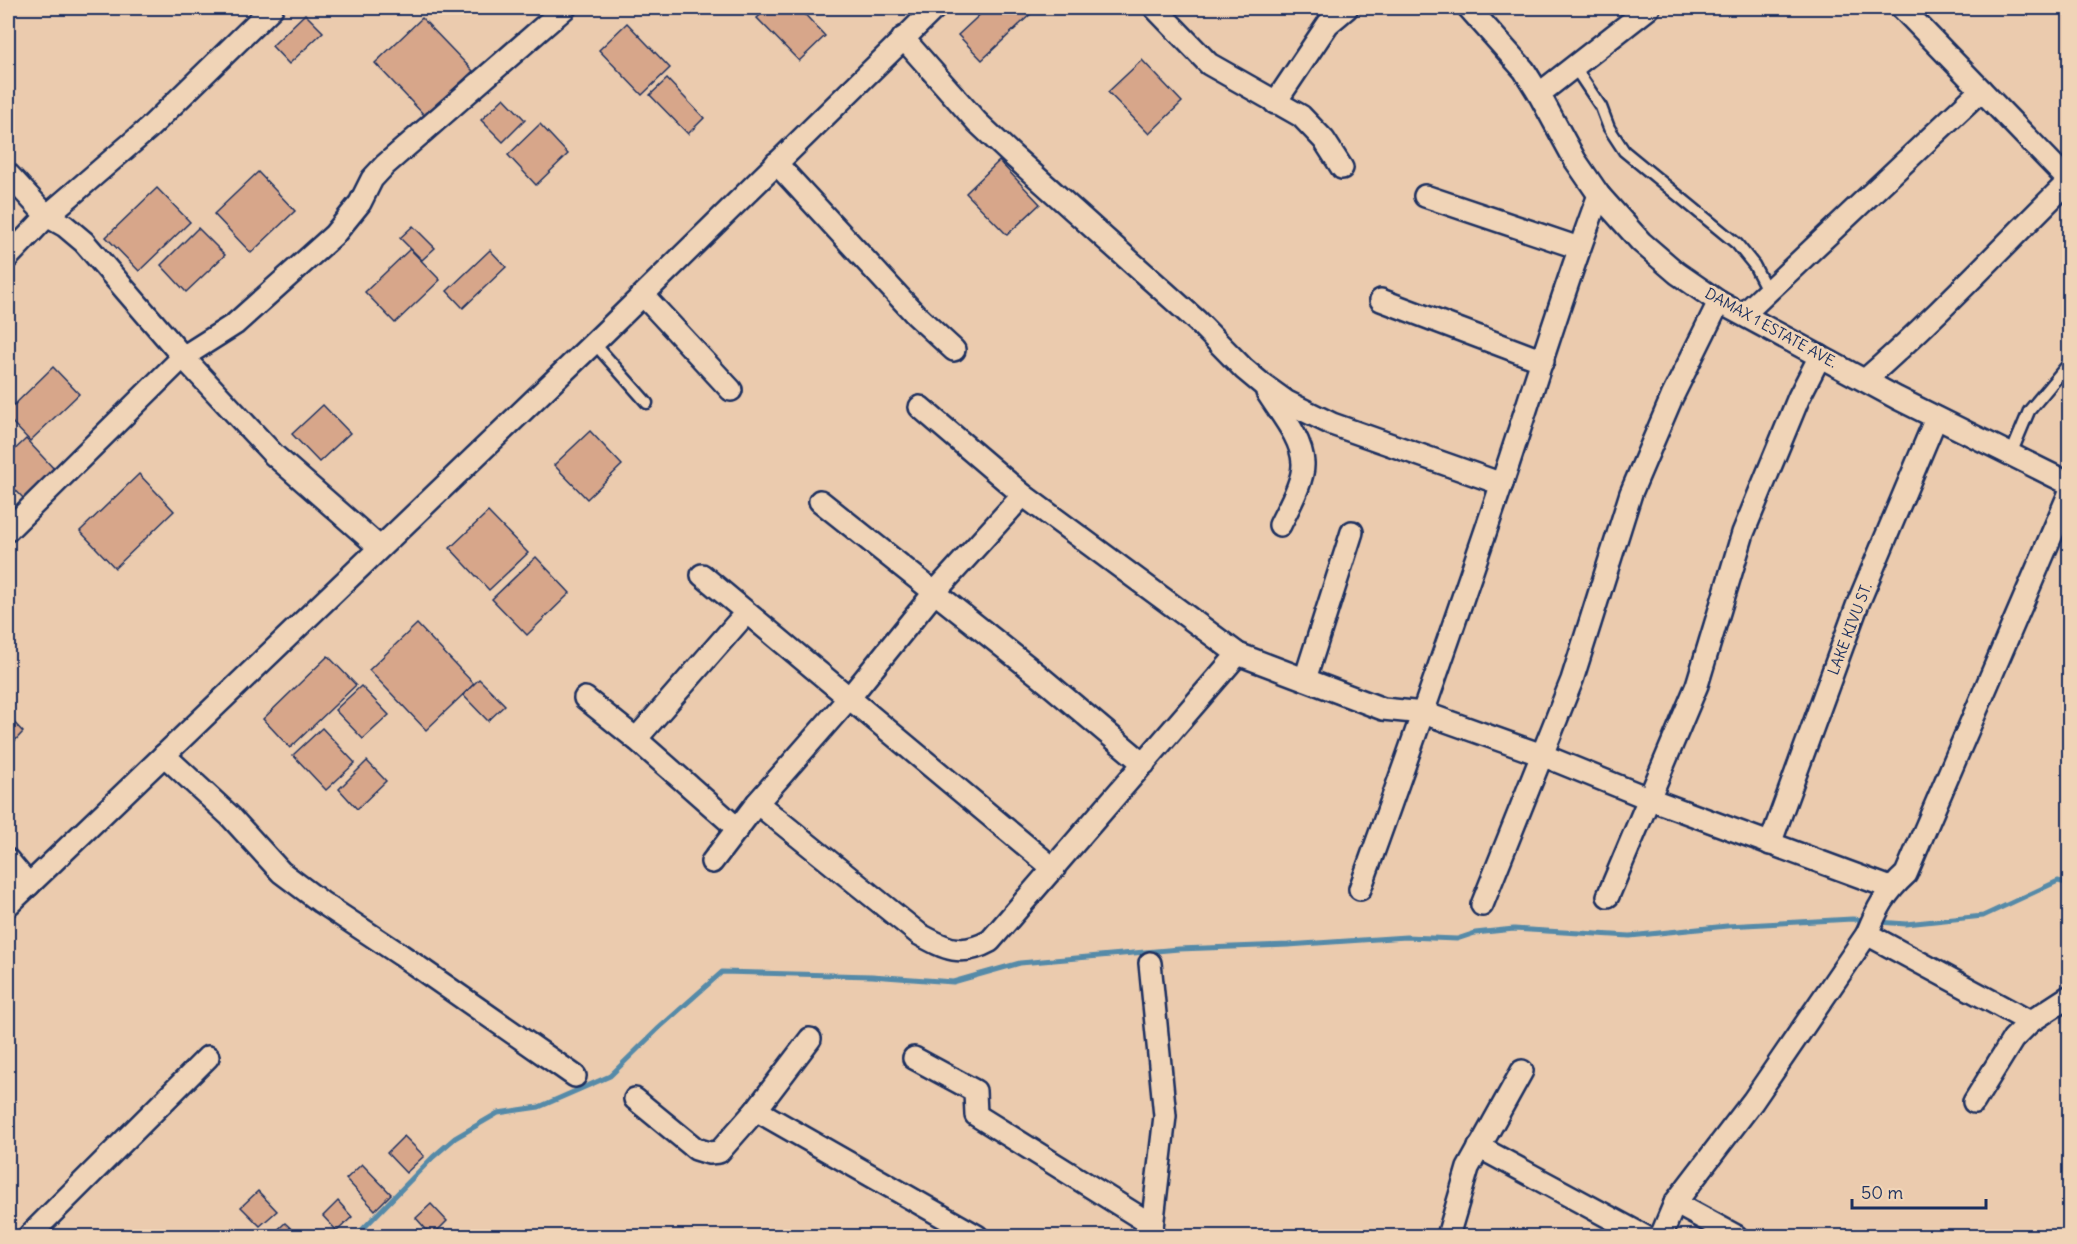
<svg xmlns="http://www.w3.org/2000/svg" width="2077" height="1244" viewBox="0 0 2077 1244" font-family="Delius,sans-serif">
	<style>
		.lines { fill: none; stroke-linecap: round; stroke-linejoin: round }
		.stream { stroke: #558aa8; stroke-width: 5 }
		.building { fill: #d7a68a; stroke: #1b2f5e; stroke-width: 1.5 }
		.lane-casing { stroke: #1b2f5e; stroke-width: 15 }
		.street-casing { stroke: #1b2f5e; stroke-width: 26 }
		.lane { stroke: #f0d4b7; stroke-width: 10 }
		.street { stroke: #f0d4b7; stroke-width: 21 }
		.labels { text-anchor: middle; stroke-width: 5; stroke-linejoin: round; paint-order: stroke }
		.street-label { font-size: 15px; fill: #1b2f5e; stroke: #f0d4b7 }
	</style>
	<rect width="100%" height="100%" fill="#ebcbae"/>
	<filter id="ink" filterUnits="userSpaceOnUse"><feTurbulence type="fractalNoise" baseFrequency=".0167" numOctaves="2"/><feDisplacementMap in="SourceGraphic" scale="12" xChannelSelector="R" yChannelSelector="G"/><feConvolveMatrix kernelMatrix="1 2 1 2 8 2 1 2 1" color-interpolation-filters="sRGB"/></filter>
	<g filter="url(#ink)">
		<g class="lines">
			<g class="stream">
				<path d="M1879,922L1906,924L1983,916L2058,881L2070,884"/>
				<path d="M356,1236L433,1157L455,1138L498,1113L539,1107L610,1076L659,1028L722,972L872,976L953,982L1020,963L1179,949L1288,945L1406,937L1457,939L1475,933L1514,929L1630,936L1727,926L1852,919L1867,920"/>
			</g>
		</g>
		<g class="building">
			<path d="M768,8H799L825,36L799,61L757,18Z"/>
			<path d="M987,8H1037L982,60L958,35Z"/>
			<path d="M305,14L323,32L289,64L272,46Z"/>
			<path d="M422,18L473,71L425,116L375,63Z"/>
			<path d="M627,23L670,68L642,95L599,50Z"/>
			<path d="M1142,60L1182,102L1149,134L1108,92Z"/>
			<path d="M667,79L704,118L688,134L650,95Z"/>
			<path d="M504,98L525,120L503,142L481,120Z"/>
			<path d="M540,124L568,154L536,185L508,155Z"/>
			<path d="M999,161L1040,204L1007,235L966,193Z"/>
			<path d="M258,172L295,211L251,253L214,214Z"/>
			<path d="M157,188L190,222L139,271L106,237Z"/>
			<path d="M413,226L435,248L422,260L400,238Z"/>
			<path d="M198,228L225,255L186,292L161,265Z"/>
			<path d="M410,249L440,280L395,323L365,292Z"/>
			<path d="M490,250L506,267L463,308L447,291Z"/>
			<path d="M53,367L79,394L30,441L8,418V411Z"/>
			<path d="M323,405L350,433L319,462L292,434Z"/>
			<path d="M590,431L622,465L587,499L554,465Z"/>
			<path d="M26,439L55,470L24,499L8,482V456Z"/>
			<path d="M139,474L174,511L115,568L80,531Z"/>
			<path d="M488,512L528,553L489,590L450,548Z"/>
			<path d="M536,557L570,593L527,635L492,599Z"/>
			<path d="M417,624L474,684L426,730L369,670Z"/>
			<path d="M328,656L356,685L290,748L263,719Z"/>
			<path d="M479,679L505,705L488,721L463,695Z"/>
			<path d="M361,686L389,715L363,739L335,710Z"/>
			<path d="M8,716L23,732L8,748Z"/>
			<path d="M322,728L355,763L326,790L293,755Z"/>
			<path d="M367,761L386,781L357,809L339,789Z"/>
			<path d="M404,1136L424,1156L406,1173L387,1153Z"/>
			<path d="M362,1164L391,1194L375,1210L346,1179Z"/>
			<path d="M258,1191L277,1211L260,1226L241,1207Z"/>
			<path d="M338,1201L352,1217L337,1231L323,1216Z"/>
			<path d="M431,1204L447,1221L432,1236L416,1218Z"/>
			<path d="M285,1223L299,1236H271Z"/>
		</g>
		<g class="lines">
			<defs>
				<g id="lane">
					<path d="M1575,68L1601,107L1609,128L1624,151L1737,244L1754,265L1768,292"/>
					<path d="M594,343L647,403"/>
					<path d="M2011,454L2029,411L2070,362"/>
				</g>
				<g id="street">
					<path d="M1155,8L1209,64L1301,116L1324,140L1342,168"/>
					<path d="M1469,8L1524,70L1539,94L1575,160L1599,195L1641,242L1677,273L1719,302L1897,398L2070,484"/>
					<path d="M1902,8L2069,181"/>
					<path d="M903,38L977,122L1012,155L1197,321L1244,369L1262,384L1287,402L1332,424L1502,484"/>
					<path d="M1539,94L1649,8"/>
					<path d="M1275,103L1328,24L1347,8"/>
					<path d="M776,163L916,315L954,350"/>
					<path d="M8,174L47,216L65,226L84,242L183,357L274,455L379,547"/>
					<path d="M1425,196L1579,248"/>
					<path d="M8,257L47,216L148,129L272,8"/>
					<path d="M643,295L731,390"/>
					<path d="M1381,300L1543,361"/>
					<path d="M1744,314L1981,90"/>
					<path d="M1865,380C1937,317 2002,247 2070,180"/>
					<path d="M1267,392C1280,413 1302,438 1303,463C1304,481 1288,508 1280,525"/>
					<path d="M920,407L1023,495L1238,654L1383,709L1424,713L1542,755L1650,799L1891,888"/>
					<path d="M820,501L1037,674L1144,764"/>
					<path d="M8,530L183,357L235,324L334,235L360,203L372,179L385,165L565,8"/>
					<path d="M702,575L1054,869"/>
					<path d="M1305,679L1352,532"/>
					<path d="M585,698L636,739L738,829"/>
					<path d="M636,739L746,613"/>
					<path d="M164,755L230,816L281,872L321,902L401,955L575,1076"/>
					<path d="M757,803L919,934C946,949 961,957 990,941L1238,654"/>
					<path d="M1770,844L1857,606L1936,418"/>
					<path d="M8,860L29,885"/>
					<path d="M712,862L757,803L850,697L934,593L1023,495"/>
					<path d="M1360,889C1409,754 1456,619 1502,483C1534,387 1563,290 1599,195"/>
					<path d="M1608,896L1697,685L1743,533L1799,397L1820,356"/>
					<path d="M8,905L605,332L935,8"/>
					<path d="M1482,905L1572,680L1631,493L1672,397L1719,302"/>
					<path d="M1867,934L2030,1022"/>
					<path d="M1150,963L1165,1116L1151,1236"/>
					<path d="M914,1058L975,1091L976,1115L1152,1225"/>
					<path d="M635,1099L696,1149L709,1153L719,1152L756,1110L810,1039"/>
					<path d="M1974,1102L2013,1039L2030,1022L2070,996"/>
					<path d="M756,1110L977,1236"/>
					<path d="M1479,1147L1644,1236"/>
					<path d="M1675,1203L1736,1236"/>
					<path d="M29,1236L208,1057"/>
					<path d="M1448,1236L1468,1168L1522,1071"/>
					<path d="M1661,1236L1675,1203L1753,1101L1867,934C1877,909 1885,893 1906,874L2070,492"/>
				</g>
			</defs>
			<use href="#lane" class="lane-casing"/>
			<use href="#street" class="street-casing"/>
			<use href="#lane" class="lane"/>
			<use href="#street" class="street"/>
		</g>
	</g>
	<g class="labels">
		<g class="street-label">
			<text transform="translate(1771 328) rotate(29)" y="5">DAMAX 1 ESTATE AVE.</text>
			<text transform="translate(1850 629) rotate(-69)" y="5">LAKE KIVU ST.</text>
		</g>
	</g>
	<rect width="2077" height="1244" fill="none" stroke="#f0d4b7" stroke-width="30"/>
	<rect x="15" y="15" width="2047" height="1214" fill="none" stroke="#1b2f5e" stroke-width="2" filter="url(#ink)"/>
	<path d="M1852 1199v9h134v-9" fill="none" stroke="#1b2f5e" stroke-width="3"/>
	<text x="1861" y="1199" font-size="18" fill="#1b2f5e" stroke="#f0d4b7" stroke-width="4.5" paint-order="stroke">50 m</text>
</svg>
